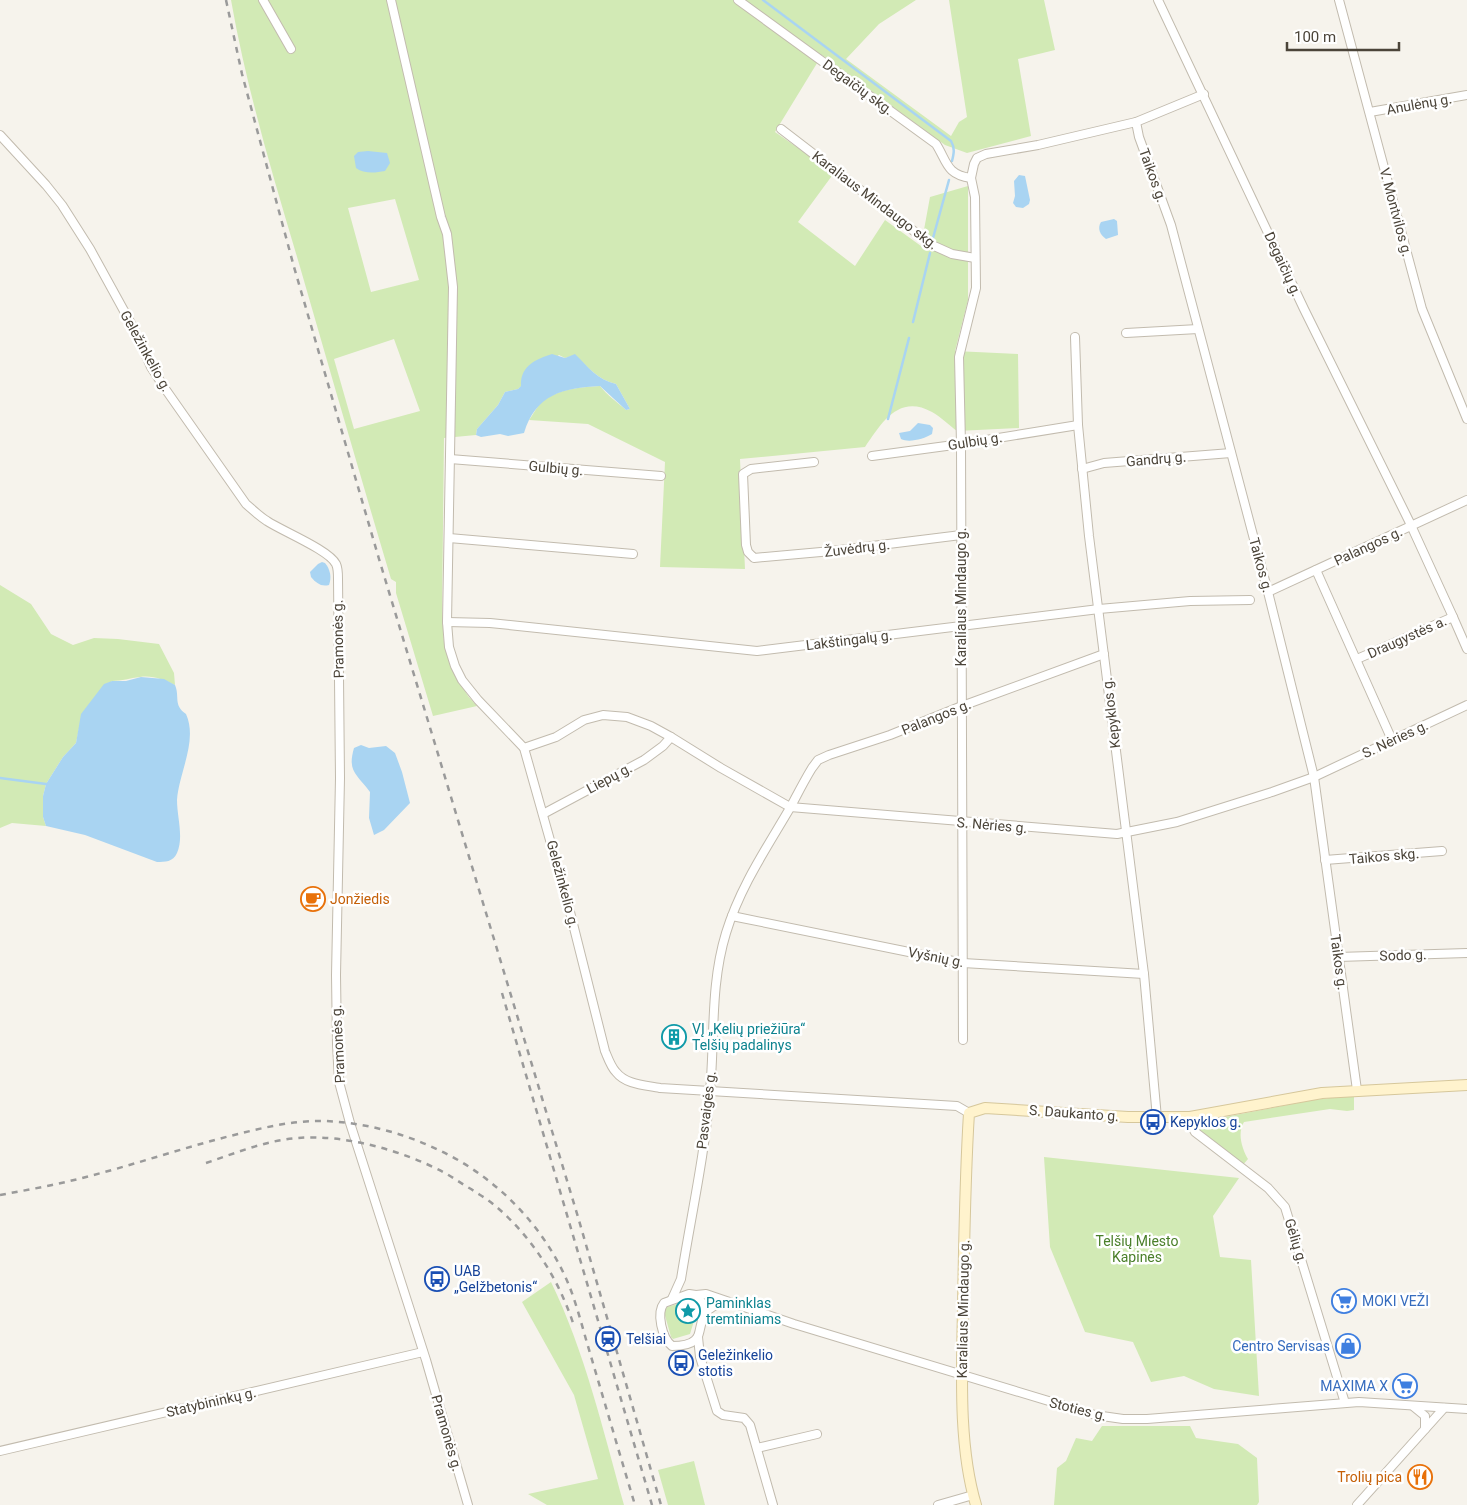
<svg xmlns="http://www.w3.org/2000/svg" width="1467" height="1505" viewBox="0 0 1467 1505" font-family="Roboto,sans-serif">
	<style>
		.green { fill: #d2eab5; fill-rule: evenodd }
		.water { fill: #a9d4f2 }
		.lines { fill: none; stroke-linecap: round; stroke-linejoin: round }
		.stream { stroke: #a9d4f2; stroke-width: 2.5 }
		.street-casing { stroke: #c2bbae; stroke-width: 10 }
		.secondary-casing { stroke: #d6c79b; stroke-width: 12 }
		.street { stroke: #fff; stroke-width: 8 }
		.secondary { stroke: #fff3cd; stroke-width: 10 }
		.rail { stroke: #9a9a9a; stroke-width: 2.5; stroke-dasharray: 6 6; stroke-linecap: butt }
		.labels { text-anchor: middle; stroke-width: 5; stroke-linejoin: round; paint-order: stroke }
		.street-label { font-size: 14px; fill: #4b4439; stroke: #fff }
		.food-label { font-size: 14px; fill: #c56008; stroke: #fff; text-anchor: start }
		.culture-label { font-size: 14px; fill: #0d838f; stroke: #fff; text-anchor: start }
		.transit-label { font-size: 14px; fill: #164399; stroke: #fff; text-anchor: start }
		.park-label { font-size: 14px; fill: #4a7f2a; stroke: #fff }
		.shop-label { font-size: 14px; fill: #366cbe; stroke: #fff; text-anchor: end }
	</style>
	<rect width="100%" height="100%" fill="#f6f3ec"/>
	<g class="green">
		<path d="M231,0H916L879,24L846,59L951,136L959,122L967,117L949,0H1044L1055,50L1018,59L1031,136L967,153L945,145L822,55L775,132L834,173L798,222L855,266L885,220L921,246L930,197L968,186V300L955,351L1018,354L1019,428L957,431C949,425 941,417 932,412C899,394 882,422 865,447L740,459L745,569L660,567L665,462L588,424L529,420C533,415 536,408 540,404C554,389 581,387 600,386C607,395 617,402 626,410L630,409L616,384C598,380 588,367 575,355L565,358L559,355L518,389L505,392L498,405L477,429L476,435L444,438L442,613L444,643L452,669L468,696L477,706L433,716L396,593V582L391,579C360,475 330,371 300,267C274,179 247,91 231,0ZM395,199L419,280L371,292L348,208ZM394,339L420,411L354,429L334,359Z"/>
		<path d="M0,585L31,604L51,634L73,645L94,638L118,639L159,644L174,673L175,685C165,680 152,675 140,677C130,678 122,681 112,681L82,714L76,743L63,757L46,784L43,796V817L46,826L12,823L0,828Z"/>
		<path d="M1354,1095V1110L1347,1111L1330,1109L1244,1122C1237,1133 1242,1149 1248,1159L1242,1166L1199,1131L1201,1123L1204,1121L1313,1100Z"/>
		<path d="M1044,1157L1239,1178L1213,1216L1220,1257L1251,1260L1259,1396L1214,1389L1184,1376L1151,1382L1133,1342L1085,1332L1050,1247Z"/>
		<path d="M551,1282C585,1352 603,1430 624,1505H547L528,1494L598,1479L574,1395L522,1302Z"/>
		<path d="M688,1301L693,1302L697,1311L690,1334L673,1339L671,1337L664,1312L667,1307Z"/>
		<path d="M1102,1426H1190L1196,1438L1238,1444L1257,1458L1259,1502L1257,1505H1054L1057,1468L1066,1461L1076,1438L1092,1441Z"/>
		<path d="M694,1461L705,1505H668L658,1470Z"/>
	</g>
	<g class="water">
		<path d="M368,151L387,153L390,163L385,171C375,173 364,174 356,168L354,156L358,152Z"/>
		<path d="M1019,175L1025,176L1030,200L1029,204L1023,208L1016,207L1013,203L1015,196L1014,181Z"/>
		<path d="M1114,219L1117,221L1118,235L1106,239C1100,235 1097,228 1101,222Z"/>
		<path d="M552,354L565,358L575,354C588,367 598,380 616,384L630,409L626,410L600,386C563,388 536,394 524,433L508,436L500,434L481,437L476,435L477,429L498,405L505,392L518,389L521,386C520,366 536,359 552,354Z"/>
		<path d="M918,423L930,425L933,428L932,434C924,439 909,443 901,439L899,433L910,431Z"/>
		<path d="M322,562L325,563C330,569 332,577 329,585C321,587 316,583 311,577L310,572L318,564Z"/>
		<path d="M141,677L164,679L175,685C180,697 173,705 186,714C198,741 179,772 177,800C177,817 184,837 177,853C173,862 165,862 157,862L85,835L46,826L43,817V796L46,784L63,757L76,743L81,714L104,684L112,681H126Z"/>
		<path d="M361,745L369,748L386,746L395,753L402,772L410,803L384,830L374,835L369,818L370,792C357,774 347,772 354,748Z"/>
	</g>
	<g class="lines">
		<g class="stream">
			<path d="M763,0L951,141C955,148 954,153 952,161"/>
			<path d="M933,238L949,180"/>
			<path d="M913,322L930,253"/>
			<path d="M888,419L909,338"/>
			<path d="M0,778L46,784"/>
		</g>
		<defs>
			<g id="street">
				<path d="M263,0L291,49"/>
				<path d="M391,0L441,217L447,234L453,287L447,622L449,647L455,666L462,680L478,700L524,748L568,904L605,1051C608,1058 611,1067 616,1072C626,1085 646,1085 660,1088L957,1106L969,1113"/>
				<path d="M738,0L936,144C947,161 946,175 971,178"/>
				<path d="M1158,0L1304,309L1409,521L1453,617"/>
				<path d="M1339,0L1422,309L1467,419"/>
				<path d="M1204,94L1136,122L1139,137L1171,225L1268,592L1314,777L1357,1090"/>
				<path d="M1370,112L1467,95"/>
				<path d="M781,129L932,245L952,254L975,258"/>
				<path d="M0,135L46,185L62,205L90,249L134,329L151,367L166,390L246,504C253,510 259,516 267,521C282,531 329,550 336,564C338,568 338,575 338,579L340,778L336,975L337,1044L339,1082L350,1123L426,1360L468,1505"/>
				<path d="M1126,333L1198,329"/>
				<path d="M1075,337L1078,425L1089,536L1144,974L1157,1118"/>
				<path d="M872,456L961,444L1078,425"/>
				<path d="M450,459L661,476"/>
				<path d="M814,462L751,469L743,474L746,545L748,552L754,558L832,551L961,535"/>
				<path d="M1082,469L1104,463L1231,453"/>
				<path d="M449,538L633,554"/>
				<path d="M1316,570L1392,740"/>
				<path d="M1268,592L1467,500"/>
				<path d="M447,622L490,623L757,651L1099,609L1190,601L1250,600"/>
				<path d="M1357,659L1453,617L1467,649"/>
				<path d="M524,748L556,737L584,720L603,715L627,717L651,726L671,737L721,768L790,807L1117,834L1177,822L1272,792L1314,777L1467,705"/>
				<path d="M543,814L644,760L663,746L671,737"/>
				<path d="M1325,860L1442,851"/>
				<path d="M732,916L963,963L1144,974"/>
				<path d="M1338,957L1467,953"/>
				<path d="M963,1040L961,444L959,357L976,288L975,197L971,178L974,164L977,158L986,154L1038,145L1136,122"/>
				<path d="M1190,1117V1123L1195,1132L1268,1188L1285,1207L1345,1403"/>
				<path d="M689,1294L696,1295C707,1305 703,1316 700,1329C699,1333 699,1337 695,1340C690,1345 679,1346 672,1346C662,1338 656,1313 664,1303Z"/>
				<path d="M696,1295L706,1294L794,1324L1095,1415L1123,1419H1147L1359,1402L1467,1409"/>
				<path d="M672,1299L681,1279C691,1216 705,1154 710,1091C715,1038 710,985 726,933C740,887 766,849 790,808C797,795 804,781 812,768L818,760L829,755L890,735L962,706L1104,654"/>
				<path d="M704,1313L714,1306L726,1302"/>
				<path d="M698,1337L700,1357L717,1411L723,1415L744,1418L750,1425L773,1505"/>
				<path d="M1414,1407L1425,1416V1429"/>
				<path d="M757,1448L817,1434"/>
				<path d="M0,1451L423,1352"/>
				<path d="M938,1505L973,1495"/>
				<path d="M1357,1505L1444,1408"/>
			</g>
			<path id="secondary" d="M976,1505C958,1445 962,1370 963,1307C964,1243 965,1177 969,1113L985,1108L1128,1117H1190L1322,1093L1467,1085"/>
		</defs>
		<use href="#street" class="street-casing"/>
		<use href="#secondary" class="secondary-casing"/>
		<use href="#street" class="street"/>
		<use href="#secondary" class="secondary"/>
		<g class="rail">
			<path d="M226,0L242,74L294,267L379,559L578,1217L661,1505"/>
			<path d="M502,993L652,1505"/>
			<path d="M206,1163C236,1153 267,1140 298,1138C345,1134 404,1151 445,1173C454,1178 462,1184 471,1189C478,1194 486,1198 493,1204C531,1235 559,1279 574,1326"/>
			<path d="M0,1195C27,1190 55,1185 82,1178C134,1165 185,1147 238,1134C266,1127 296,1120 325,1121C372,1123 417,1137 458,1160C504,1187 541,1226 564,1274C576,1299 582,1327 590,1353C605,1404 620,1455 635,1505"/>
		</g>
	</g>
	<defs>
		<symbol id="cafe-ring" viewBox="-11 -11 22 22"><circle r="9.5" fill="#fff" stroke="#e8710a" stroke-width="1.5"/><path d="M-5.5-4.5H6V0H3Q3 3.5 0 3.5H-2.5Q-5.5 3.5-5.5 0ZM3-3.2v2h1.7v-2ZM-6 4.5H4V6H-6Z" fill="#e8710a"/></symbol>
		<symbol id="building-ring" viewBox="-11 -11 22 22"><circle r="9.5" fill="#fff" stroke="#0f9aa8" stroke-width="1.5"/><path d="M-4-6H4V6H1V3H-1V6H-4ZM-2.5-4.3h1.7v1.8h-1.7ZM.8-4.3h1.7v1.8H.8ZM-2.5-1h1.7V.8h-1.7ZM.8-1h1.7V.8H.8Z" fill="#0f9aa8"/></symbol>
		<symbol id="bus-ring" viewBox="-11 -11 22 22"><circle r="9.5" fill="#fff" stroke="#1a4fb4" stroke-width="1.5"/><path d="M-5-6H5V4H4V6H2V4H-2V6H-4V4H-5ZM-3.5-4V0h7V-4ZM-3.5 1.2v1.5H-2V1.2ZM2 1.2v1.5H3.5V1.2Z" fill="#1a4fb4"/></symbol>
		<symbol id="supermarket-ring" viewBox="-11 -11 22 22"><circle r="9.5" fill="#fff" stroke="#3f7fe0" stroke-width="1.5"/><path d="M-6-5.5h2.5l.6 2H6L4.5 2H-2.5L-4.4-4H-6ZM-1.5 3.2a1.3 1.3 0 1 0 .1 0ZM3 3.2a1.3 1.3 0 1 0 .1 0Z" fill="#3f7fe0"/></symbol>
		<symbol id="sight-ring" viewBox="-11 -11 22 22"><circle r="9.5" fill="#fff" stroke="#0f9aa8" stroke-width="1.5"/><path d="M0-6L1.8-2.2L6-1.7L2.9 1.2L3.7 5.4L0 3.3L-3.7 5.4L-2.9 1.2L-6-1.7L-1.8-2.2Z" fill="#0f9aa8"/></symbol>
		<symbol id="station-ring" viewBox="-11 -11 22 22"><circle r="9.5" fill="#fff" stroke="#1a4fb4" stroke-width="1.5"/><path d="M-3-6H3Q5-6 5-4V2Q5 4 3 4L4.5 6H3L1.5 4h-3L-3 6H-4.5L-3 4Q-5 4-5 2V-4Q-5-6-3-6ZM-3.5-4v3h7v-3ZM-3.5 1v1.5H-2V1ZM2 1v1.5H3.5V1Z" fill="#1a4fb4"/></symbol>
		<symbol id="shop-ring" viewBox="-11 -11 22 22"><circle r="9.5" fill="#fff" stroke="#3f7fe0" stroke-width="1.5"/><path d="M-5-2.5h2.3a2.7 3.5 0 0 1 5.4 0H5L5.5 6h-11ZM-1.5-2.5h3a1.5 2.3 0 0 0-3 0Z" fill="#3f7fe0"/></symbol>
		<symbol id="restaurant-ring" viewBox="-11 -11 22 22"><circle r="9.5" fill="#fff" stroke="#e8710a" stroke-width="1.5"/><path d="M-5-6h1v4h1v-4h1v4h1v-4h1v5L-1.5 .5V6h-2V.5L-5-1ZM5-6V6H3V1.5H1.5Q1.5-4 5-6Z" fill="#e8710a"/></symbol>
	</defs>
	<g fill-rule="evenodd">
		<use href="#cafe-ring" x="299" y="885" width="28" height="28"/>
		<use href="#building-ring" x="660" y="1023" width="28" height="28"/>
		<use href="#bus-ring" x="1139" y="1108" width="28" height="28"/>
		<use href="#bus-ring" x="423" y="1265" width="28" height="28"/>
		<use href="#supermarket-ring" x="1330" y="1287" width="28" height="28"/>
		<use href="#sight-ring" x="674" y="1297" width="28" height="28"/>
		<use href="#station-ring" x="594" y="1325" width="28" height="28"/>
		<use href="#shop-ring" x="1334" y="1332" width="28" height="28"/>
		<use href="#bus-ring" x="667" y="1349" width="28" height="28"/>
		<use href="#supermarket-ring" x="1391" y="1372" width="28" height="28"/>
		<use href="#restaurant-ring" x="1406" y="1463" width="28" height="28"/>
	</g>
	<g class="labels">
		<g class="street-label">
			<text transform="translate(858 87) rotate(36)" y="5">Degaičių skg.</text>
			<text transform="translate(1419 104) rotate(-10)" y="5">Anulėnų g.</text>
			<text transform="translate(1153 175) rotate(70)" y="5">Taikos g.</text>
			<text transform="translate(875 200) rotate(37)" y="5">Karaliaus Mindaugo skg.</text>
			<text transform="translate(1396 212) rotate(75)" y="5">V. Montvilos g.</text>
			<text transform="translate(1283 264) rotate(65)" y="5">Degaičių g.</text>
			<text transform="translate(146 351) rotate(61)" y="5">Geležinkelio g.</text>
			<text transform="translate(975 441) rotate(-9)" y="5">Gulbių g.</text>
			<text transform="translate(1156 459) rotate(-5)" y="5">Gandrų g.</text>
			<text transform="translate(556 468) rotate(5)" y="5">Gulbių g.</text>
			<text transform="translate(1368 546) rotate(-25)" y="5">Palangos g.</text>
			<text transform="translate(857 548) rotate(-7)" y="5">Žuvėdrų g.</text>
			<text transform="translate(1261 565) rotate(75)" y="5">Taikos g.</text>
			<text transform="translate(961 597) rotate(-90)" y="5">Karaliaus Mindaugo g.</text>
			<text transform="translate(1407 637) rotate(-24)" y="5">Draugystės a.</text>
			<text transform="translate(338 639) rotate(-91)" y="5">Pramonės g.</text>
			<text transform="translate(849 640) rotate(-7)" y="5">Lakštingalų g.</text>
			<text transform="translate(1111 713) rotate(-97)" y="5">Kepyklos g.</text>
			<text transform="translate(936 717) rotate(-22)" y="5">Palangos g.</text>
			<text transform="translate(1395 739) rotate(-25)" y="5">S. Nėries g.</text>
			<text transform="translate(609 778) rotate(-28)" y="5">Liepų g.</text>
			<text transform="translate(992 825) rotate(5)" y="5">S. Nėries g.</text>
			<text transform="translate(1384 856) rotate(-5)" y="5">Taikos skg.</text>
			<text transform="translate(563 884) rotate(75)" y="5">Geležinkelio g.</text>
			<text transform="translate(1403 955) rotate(-2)" y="5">Sodo g.</text>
			<text transform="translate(936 957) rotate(11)" y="5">Vyšnių g.</text>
			<text transform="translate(1339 962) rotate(82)" y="5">Taikos g.</text>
			<text transform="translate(338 1044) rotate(-93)" y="5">Pramonės g.</text>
			<text transform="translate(706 1110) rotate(-83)" y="5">Pasvaigės g.</text>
			<text transform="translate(1074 1113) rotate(4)" y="5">S. Daukanto g.</text>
			<text transform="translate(1296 1241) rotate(73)" y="5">Gėlių g.</text>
			<text transform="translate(963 1309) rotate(-89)" y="5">Karaliaus Mindaugo g.</text>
			<text transform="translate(211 1402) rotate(-13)" y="5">Statybininkų g.</text>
			<text transform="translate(1078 1409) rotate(14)" y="5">Stoties g.</text>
			<text transform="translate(447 1433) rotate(74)" y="5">Pramonės g.</text>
		</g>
		<g class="food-label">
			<text x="330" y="904">Jonžiedis</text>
			<text x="1402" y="1482" text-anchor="end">Trolių pica</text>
		</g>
		<g class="culture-label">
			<text x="692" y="1034">VĮ „Kelių priežiūra“<tspan x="692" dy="16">Telšių padalinys</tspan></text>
			<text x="706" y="1308">Paminklas<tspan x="706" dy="16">tremtiniams</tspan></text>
		</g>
		<g class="transit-label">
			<text x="1170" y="1127">Kepyklos g.</text>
			<text x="454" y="1276">UAB<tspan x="454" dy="16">„Gelžbetonis“</tspan></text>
			<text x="626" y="1344">Telšiai</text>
			<text x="698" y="1360">Geležinkelio<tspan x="698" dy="16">stotis</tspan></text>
		</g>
		<g class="park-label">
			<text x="1137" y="1246">Telšių Miesto<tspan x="1137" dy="16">Kapinės</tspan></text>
		</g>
		<g class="shop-label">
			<text x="1362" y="1306" text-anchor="start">MOKI VEŽI</text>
			<text x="1330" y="1351">Centro Servisas</text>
			<text x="1388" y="1391">MAXIMA X</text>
		</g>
	</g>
	<path d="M1287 42v8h112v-8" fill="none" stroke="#4b4439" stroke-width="2.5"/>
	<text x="1294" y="42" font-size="15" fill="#4b4439" stroke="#ffffff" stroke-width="4" paint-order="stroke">100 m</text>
</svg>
